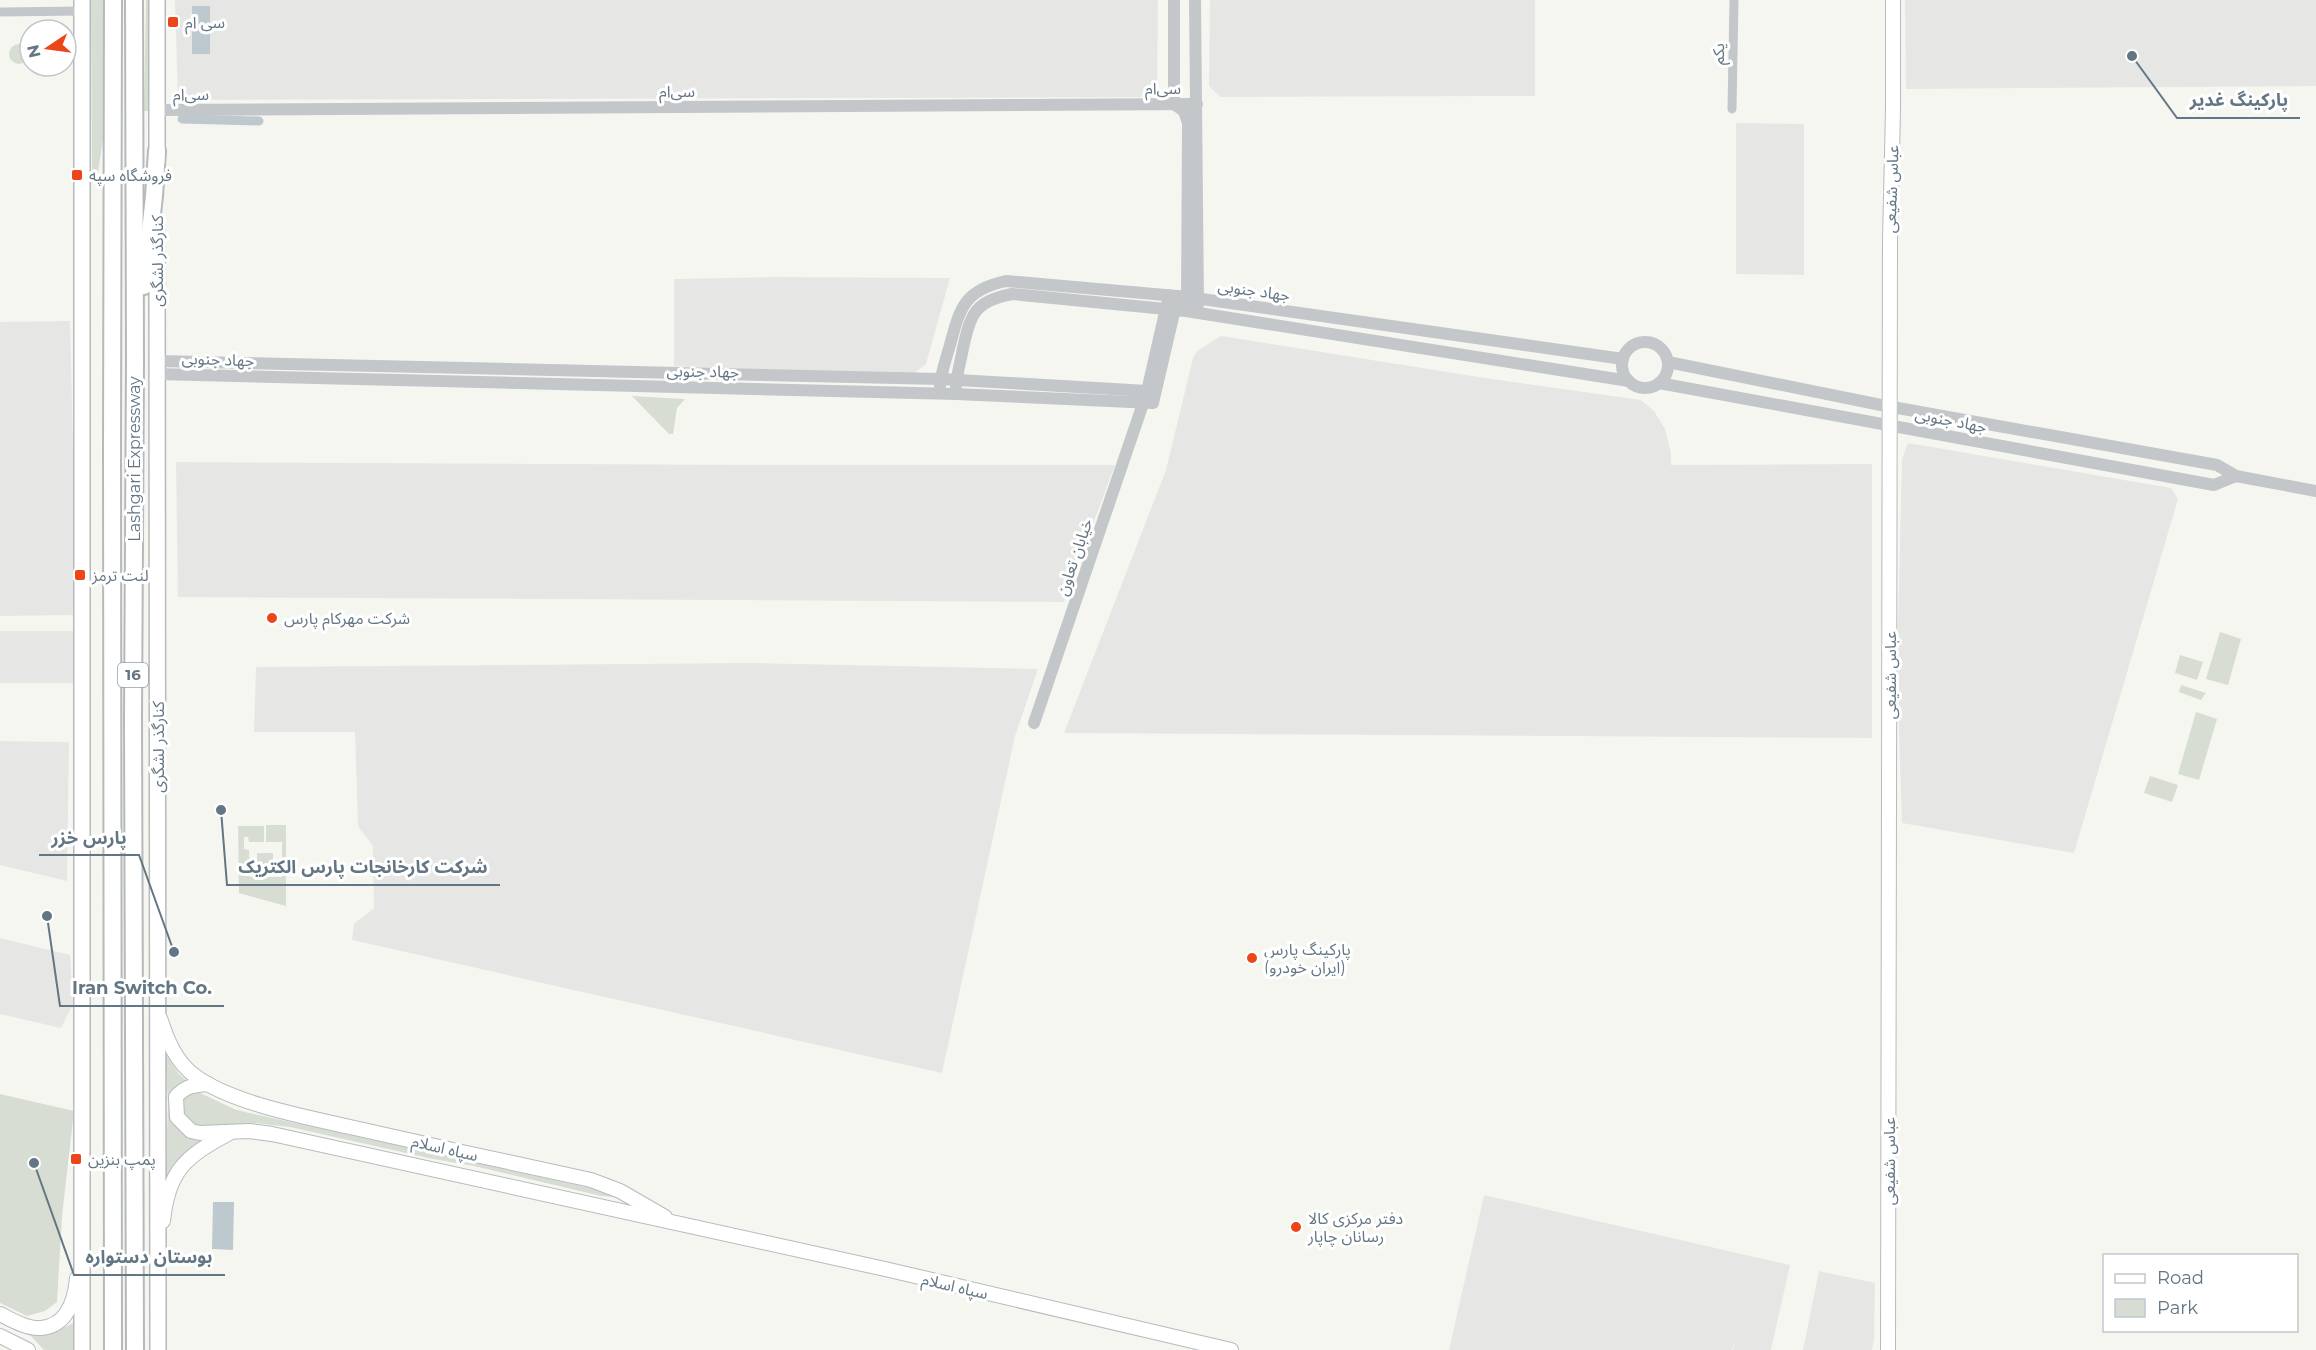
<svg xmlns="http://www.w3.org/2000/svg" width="2316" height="1350" viewBox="0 0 2316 1350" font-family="Montserrat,'Noto Sans Arabic',sans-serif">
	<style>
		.built { fill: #e6e7e5 }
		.green { fill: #d7ddd2 }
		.water { fill: #bdc9ce }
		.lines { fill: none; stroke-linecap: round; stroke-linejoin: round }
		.canal { stroke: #bdc9ce; stroke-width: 9 }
		.secondary-casing { stroke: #b5bbbf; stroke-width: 16 }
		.primary-casing { stroke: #b6babe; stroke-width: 18 }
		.trunk-casing { stroke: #b5b9bc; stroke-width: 20 }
		.minor { stroke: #c3c7ca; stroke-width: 9 }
		.tertiary { stroke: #c3c7ca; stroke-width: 12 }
		.secondary { stroke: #fff; stroke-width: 14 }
		.primary { stroke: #fff; stroke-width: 15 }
		.trunk { stroke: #fff; stroke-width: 16 }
		.poi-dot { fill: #ed451a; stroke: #fff; stroke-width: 2 }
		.labels { text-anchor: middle; stroke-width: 6; stroke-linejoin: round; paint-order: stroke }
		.shield { fill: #fff; stroke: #929fa9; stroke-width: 1.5 }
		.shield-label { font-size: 15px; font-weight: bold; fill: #637684 }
		.poi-label { font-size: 16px; fill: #637684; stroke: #fff; text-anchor: start }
		.street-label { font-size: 16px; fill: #637684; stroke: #fff }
		.leader { fill: none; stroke: #637684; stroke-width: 2 }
		.callout-dot { fill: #637684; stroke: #fff; stroke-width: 2 }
		.callout-label { font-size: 18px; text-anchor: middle; font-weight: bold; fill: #637684; stroke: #fff; stroke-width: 6; stroke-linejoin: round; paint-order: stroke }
	</style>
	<rect width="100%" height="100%" fill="#f6f6f1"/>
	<g class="built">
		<path d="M175,0H1158L1157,97L178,100Z"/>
		<path d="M1210,0H1535V96L1220,97L1209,86Z"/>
		<path d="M1905,0H2316V86L1906,89Z"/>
		<path d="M1736,123L1804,124V275L1736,274Z"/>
		<path d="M772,277L950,278L926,364L912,375L770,371L674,366V279Z"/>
		<path d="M70,321L77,615L0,616V322Z"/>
		<path d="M1221,336L1485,378L1641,400L1654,411L1665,429L1671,453V465L1872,464V738L1064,733L1166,470L1193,358L1197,351Z"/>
		<path d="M1908,443L2171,488L2178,499L2074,853L1902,823L1897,674L1902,459Z"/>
		<path d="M176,462L764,465H1115L1064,602L178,597Z"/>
		<rect x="0" y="631" width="75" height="52"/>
		<path d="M750,663L1038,669L1015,736L942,1073L352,940L354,924L374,908L373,846L358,826L355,732H254L256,667Z"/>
		<path d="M0,741L69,742L67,881L0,865Z"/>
		<path d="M0,938L70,955L73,1004L61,1028L0,1014Z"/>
		<path d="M1484,1195L1790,1265L1771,1350H1733L1735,1338L1732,1350H1449Z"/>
		<path d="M1819,1271L1875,1283L1874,1340L1872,1350H1803Z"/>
	</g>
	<g class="green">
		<path d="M91,0H104V132L98,173L92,184Z"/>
		<path d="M146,0H154V111H144Z"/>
		<circle cx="19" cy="54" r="10"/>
		<path d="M632,396L685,399L677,408L673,434H669Z"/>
		<path d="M2220,632L2241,639L2228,685L2206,679Z"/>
		<path d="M2180,655L2203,662L2197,680L2175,673Z"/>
		<path d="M2181,685L2206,693L2201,700L2179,692Z"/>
		<path d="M2196,712L2217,719L2199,780L2178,774Z"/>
		<path d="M2150,776L2178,785L2172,802L2144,793Z"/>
		<path d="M266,825H286V906L239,893L238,826H264V842H249L248,837H244V849L249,850L250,877H282V842H266Z"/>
		<rect x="257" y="853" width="16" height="16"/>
		<path d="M165,1053L179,1074L188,1082L183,1083L180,1130C190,1141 201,1139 214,1138L165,1185L168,1105Z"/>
		<path d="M196,1091L234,1109L249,1113L613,1193L612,1197L601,1196L474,1166L433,1159L290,1127L253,1123L197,1129L185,1121L180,1099L186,1092Z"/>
		<path d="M0,1094L74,1111L62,1216L57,1302L45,1311L27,1316L0,1303Z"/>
		<path d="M73,1323V1350H44L29,1334H51Z"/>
	</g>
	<g class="water">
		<rect x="192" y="6" width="18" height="48"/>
		<path d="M213,1202H234L233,1250L212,1249Z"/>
	</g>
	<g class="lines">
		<path class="canal" d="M182,119L259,121"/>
		<defs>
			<g id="secondary">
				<path d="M160,1018C167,1040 176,1062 195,1076C231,1103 306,1117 350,1127C430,1145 511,1163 591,1180L620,1191L665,1217"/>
				<path d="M208,1084C194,1085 185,1086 176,1097L177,1117L191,1131L200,1133L249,1131L272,1134L885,1269L1231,1350"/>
				<path d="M163,1221C168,1172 185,1156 228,1134"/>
				<path d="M0,1314C12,1320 27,1329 41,1328C67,1326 75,1300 77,1278"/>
				<path d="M0,1336L28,1350"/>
				<path d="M1888,1350L1890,241L1893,109V0"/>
			</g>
			<g id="primary">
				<path d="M157,0V162"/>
				<path d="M157,225L158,1350"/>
				<path d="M82,1350V0"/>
			</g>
			<g id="trunk">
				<path d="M134,0L135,361L133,718L135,1350"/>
				<path d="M144,286L154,196L157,151"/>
				<path d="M113,1350L112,450L113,0"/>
			</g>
		</defs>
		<use href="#secondary" class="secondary-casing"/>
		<use href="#primary" class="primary-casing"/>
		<use href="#trunk" class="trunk-casing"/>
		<g class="minor">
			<path d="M0,12L82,11"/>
			<path d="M1732,109L1734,0"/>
		</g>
		<g class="tertiary">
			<path d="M1195,0L1198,305"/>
			<path d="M1174,104L1184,111L1188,123L1187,303"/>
			<path d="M1174,104V0"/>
			<path d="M157,110L1197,104"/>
			<circle cx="1645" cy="365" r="23"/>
			<path d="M157,361L941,379L1147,391L1169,295"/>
			<path d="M1668,362L1881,405L2217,465L2236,476L2316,491"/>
			<path d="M157,374L956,394L1153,403L1178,296"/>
			<path d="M1659,383L2214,485L2236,476"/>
			<path d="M940,386C941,372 946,359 950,345C960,308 964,290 1006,281L1188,297L1623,359"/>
			<path d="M956,386C957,373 961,360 963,348C971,313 975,301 1012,294L1186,311L1629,381"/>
			<path d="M1034,723L1146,395"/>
		</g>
		<use href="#secondary" class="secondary"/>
		<use href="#primary" class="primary"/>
		<use href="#trunk" class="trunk"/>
	</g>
	<g class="poi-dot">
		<rect x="167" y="16" width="12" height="12" rx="3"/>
		<rect x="71" y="169" width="12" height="12" rx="3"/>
		<rect x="74" y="569" width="12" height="12" rx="3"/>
		<circle cx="272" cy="618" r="6"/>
		<circle cx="1252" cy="958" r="6"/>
		<rect x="70" y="1153" width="12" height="12" rx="3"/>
		<circle cx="1296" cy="1227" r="6"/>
	</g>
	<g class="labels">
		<rect class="shield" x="118" y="663" width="30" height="24" rx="4.5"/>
		<g class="shield-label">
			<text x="133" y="680">16</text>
		</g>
		<g class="poi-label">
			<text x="185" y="28">سی ام</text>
			<text x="89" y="181">فروشگاه سپه</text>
			<text x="92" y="581">لنت ترمز</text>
			<text x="284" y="624">شرکت مهرکام پارس</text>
			<text x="1264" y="955">پارکینگ پارس<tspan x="1264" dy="18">(ایران خودرو)</tspan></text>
			<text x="88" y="1165">پمپ بنزین</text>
			<text x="1308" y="1224">دفتر مرکزی کالا<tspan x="1308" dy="18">رسانان چاپار</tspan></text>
		</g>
		<g class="street-label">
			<text transform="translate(1718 54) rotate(-89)" y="6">یکم</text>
			<text x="1163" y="94">سی‌ام</text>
			<text x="677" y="97">سی‌ام</text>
			<text x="191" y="100">سی‌ام</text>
			<text transform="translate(1891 189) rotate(-88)" y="6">عباس شفیعی</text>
			<text transform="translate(157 261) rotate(-90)" y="6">کنارگذر لشگری</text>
			<text transform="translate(1254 290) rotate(8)" y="6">جهاد جنوبی</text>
			<text transform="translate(218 359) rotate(2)" y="6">جهاد جنوبی</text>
			<text transform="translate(703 371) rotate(1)" y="6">جهاد جنوبی</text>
			<text transform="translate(1951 420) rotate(11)" y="6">جهاد جنوبی</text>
			<text transform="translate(134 459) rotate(-90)" y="6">Lashgari Expressway</text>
			<text transform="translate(1074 557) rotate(-71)" y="6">خیابان تعاون</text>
			<text transform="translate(1890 675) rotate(-90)" y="6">عباس شفیعی</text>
			<text transform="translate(158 747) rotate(-90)" y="6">کنارگذر لشگری</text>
			<text transform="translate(445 1148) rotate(13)" y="6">سپاه اسلام</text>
			<text transform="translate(1889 1161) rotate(-90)" y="6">عباس شفیعی</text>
			<text transform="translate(955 1286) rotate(13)" y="6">سپاه اسلام</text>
		</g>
	</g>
	<path class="leader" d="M2132 56L2177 118H2300M174 952L139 855H39M221 810L227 885H500M47 916L60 1006H224M34 1163L74 1275H225"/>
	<g class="callout-dot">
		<circle cx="2132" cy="56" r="6"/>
		<circle cx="174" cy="952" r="6"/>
		<circle cx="221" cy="810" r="6"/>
		<circle cx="47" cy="916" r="6"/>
		<circle cx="34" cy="1163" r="6"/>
	</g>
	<g class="callout-label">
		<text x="2239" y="106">پارکینگ غدیر</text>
		<text x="89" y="844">پارس خزر</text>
		<text x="363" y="873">شرکت کارخانجات پارس الکتریک</text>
		<text x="142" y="994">Iran Switch Co.</text>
		<text x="149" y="1263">بوستان دستواره</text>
	</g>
	<rect x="2103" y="1254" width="195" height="78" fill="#ffffff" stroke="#c1c8ce" stroke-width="1.5"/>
	<rect x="2115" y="1274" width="30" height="9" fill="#ffffff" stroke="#c1c8ce" stroke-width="1.5"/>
	<text x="2157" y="1284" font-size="18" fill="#637684">Road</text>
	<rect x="2115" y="1299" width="30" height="18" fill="#d7ddd2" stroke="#c1c8ce" stroke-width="1.5"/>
	<text x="2157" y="1314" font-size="18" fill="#637684">Park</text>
	<g transform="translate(48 48) rotate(257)"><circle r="28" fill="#ffffff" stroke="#c1c8ce" stroke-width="1.5"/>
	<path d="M0-4.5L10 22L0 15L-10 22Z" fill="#ed451a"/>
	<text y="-9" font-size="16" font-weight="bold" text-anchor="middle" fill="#637684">N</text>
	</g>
</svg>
